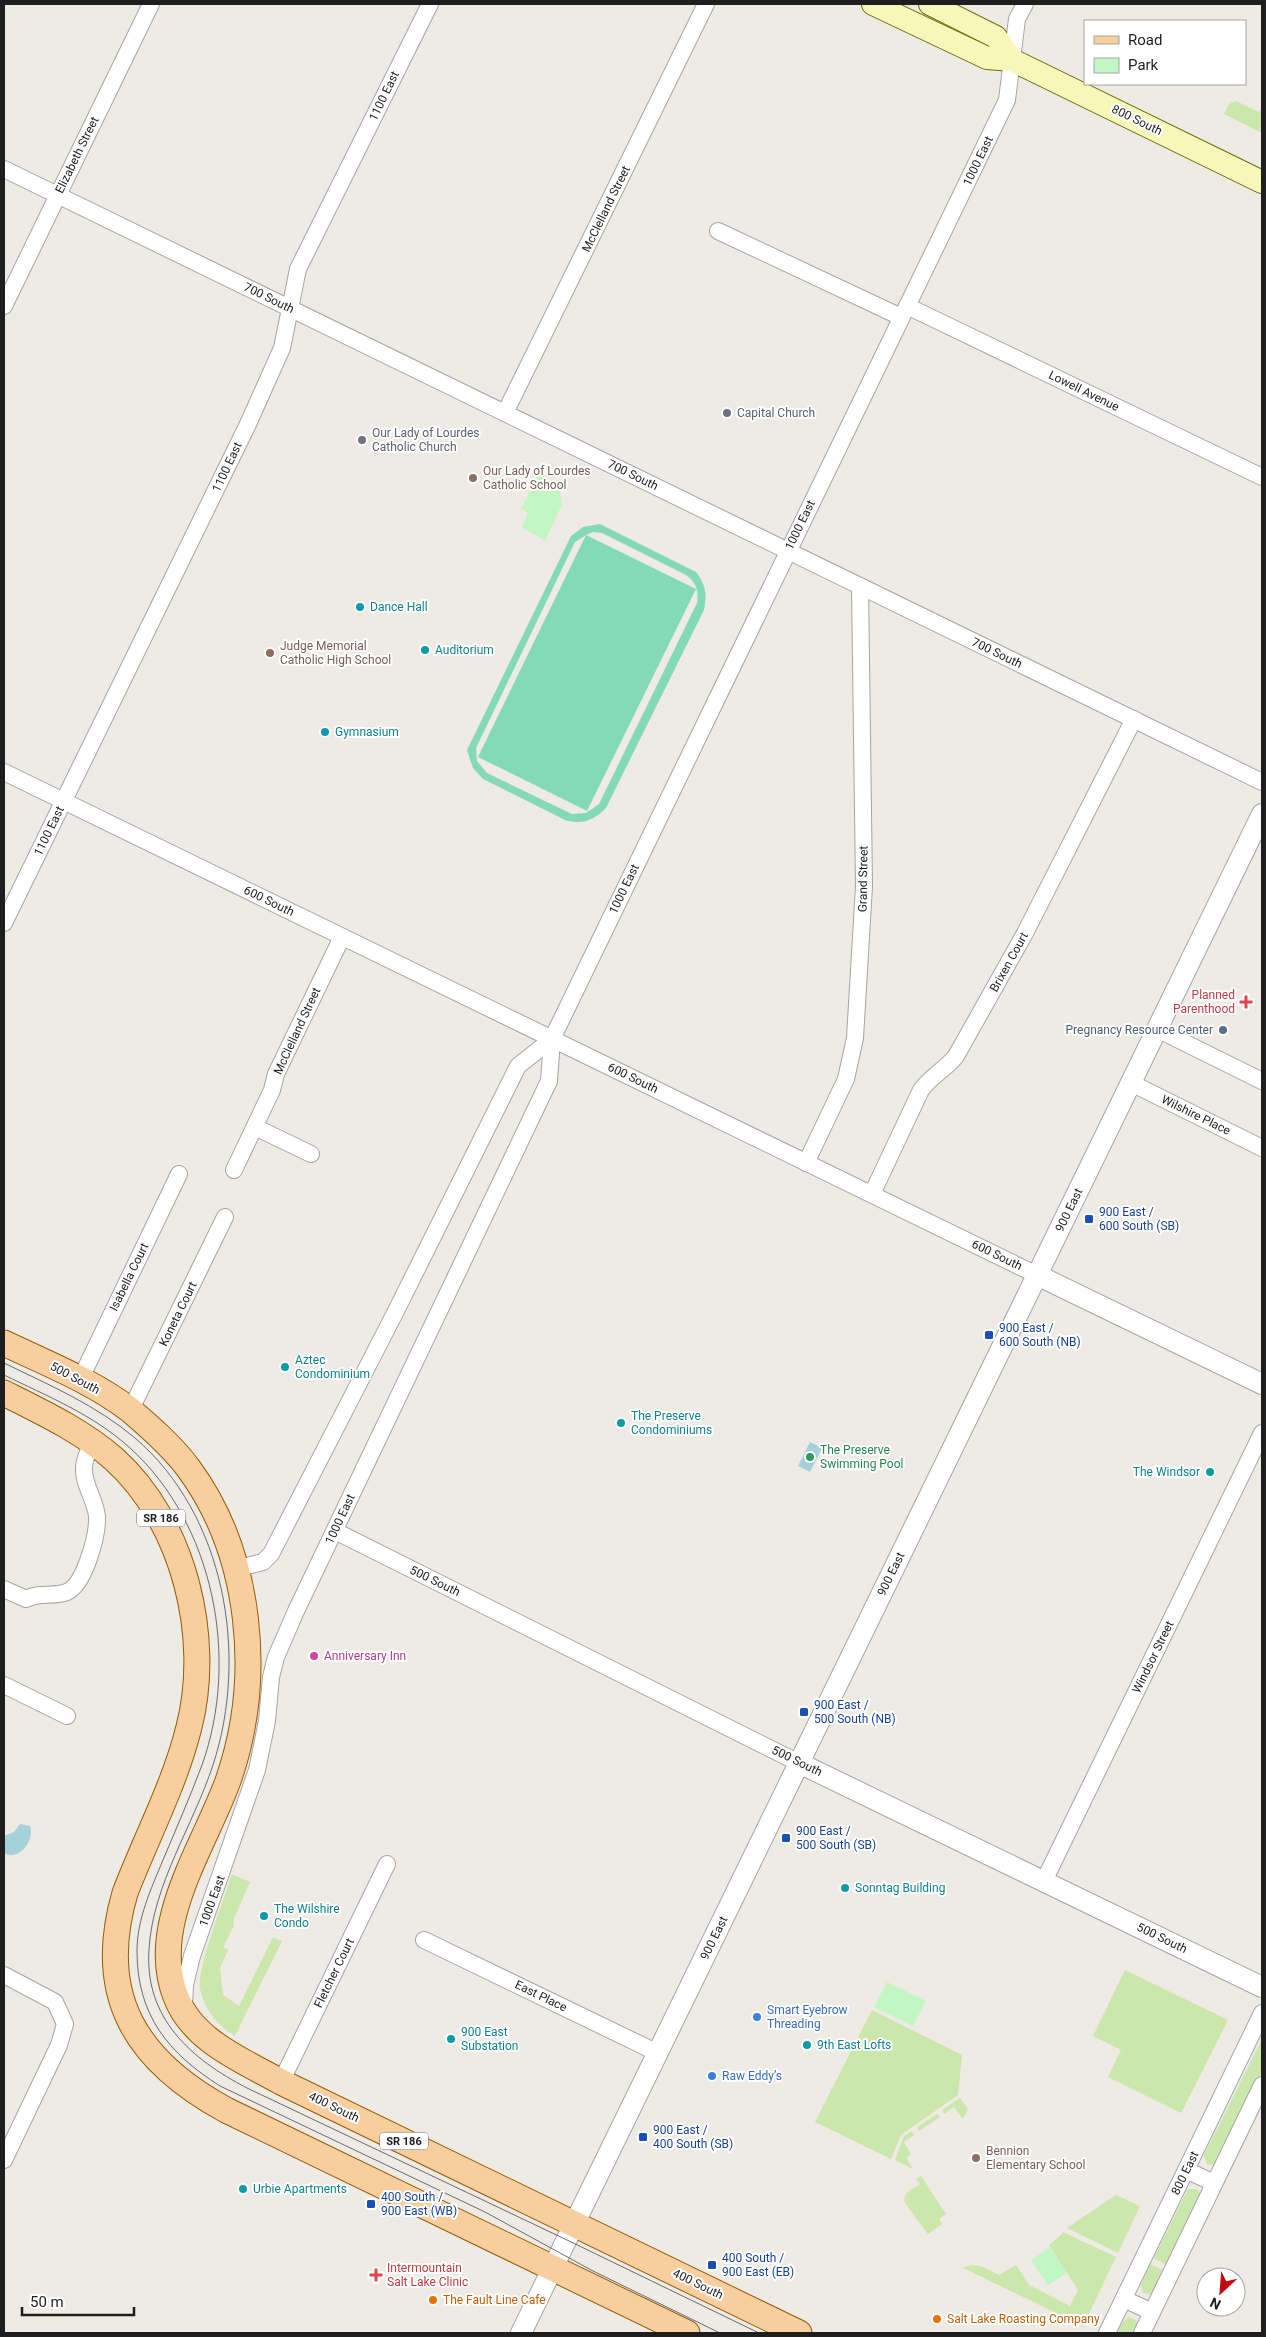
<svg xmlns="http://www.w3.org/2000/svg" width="1266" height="2337" viewBox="0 0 1266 2337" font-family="Roboto,sans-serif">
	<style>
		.grass { fill: #cbe7ac }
		.park { fill: #c2f7c4 }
		.pitch { fill: #85dab6; fill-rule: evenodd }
		.water { fill: #a6d0da }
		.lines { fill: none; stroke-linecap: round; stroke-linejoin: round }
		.minor-casing { stroke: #a5a5a5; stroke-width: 18 }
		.tertiary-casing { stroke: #a5a5a5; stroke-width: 22 }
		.secondary-casing { stroke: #697009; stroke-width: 24 }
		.primary-casing { stroke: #915d06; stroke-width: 27 }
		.minor { stroke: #fff; stroke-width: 16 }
		.tertiary { stroke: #fff; stroke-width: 20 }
		.secondary { stroke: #f6f7b9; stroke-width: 22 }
		.primary { stroke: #f8ce9f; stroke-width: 25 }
		.tram { stroke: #6c6c6c; stroke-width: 1 }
		.worship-dot { fill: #6b7280; stroke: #fff; stroke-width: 2 }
		.education-dot { fill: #8d6e63; stroke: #fff; stroke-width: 2 }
		.culture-dot { fill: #0f9aa8; stroke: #fff; stroke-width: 2 }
		.health-dot { fill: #e0444e; stroke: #fff; stroke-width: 2 }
		.service-dot { fill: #5c6f8a; stroke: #fff; stroke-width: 2 }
		.transit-dot { fill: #1a4fb4; stroke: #fff; stroke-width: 2 }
		.leisure-dot { fill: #2e9e5b; stroke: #fff; stroke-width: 2 }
		.hotel-dot { fill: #d1479c; stroke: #fff; stroke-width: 2 }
		.shop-dot { fill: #3f7fe0; stroke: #fff; stroke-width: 2 }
		.food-dot { fill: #e8710a; stroke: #fff; stroke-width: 2 }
		.labels { text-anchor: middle; stroke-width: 4; stroke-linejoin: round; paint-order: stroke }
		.shield { fill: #fff; stroke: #626262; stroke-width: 1 }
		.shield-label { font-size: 11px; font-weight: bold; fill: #1e1e1e }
		.street-label { font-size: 12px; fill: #1e1e1e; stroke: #fff }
		.worship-label { font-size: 12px; fill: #5b616d; stroke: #fff; text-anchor: start }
		.education-label { font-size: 12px; fill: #785e54; stroke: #fff; text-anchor: start }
		.culture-label { font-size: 12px; fill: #0d838f; stroke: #fff; text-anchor: start }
		.health-label { font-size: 12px; fill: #be3a42; stroke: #fff; text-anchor: end }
		.service-label { font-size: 12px; fill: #4e5e75; stroke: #fff; text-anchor: end }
		.transit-label { font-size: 12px; fill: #164399; stroke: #fff; text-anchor: start }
		.leisure-label { font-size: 12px; fill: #27864d; stroke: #fff; text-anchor: start }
		.hotel-label { font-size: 12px; fill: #b23c85; stroke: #fff; text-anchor: start }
		.shop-label { font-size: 12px; fill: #366cbe; stroke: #fff; text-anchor: start }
		.food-label { font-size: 12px; fill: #c56008; stroke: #fff; text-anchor: start }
	</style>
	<rect width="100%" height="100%" fill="#eeeae4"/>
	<g class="grass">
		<path d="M1236,101L1259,112L1262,106V133L1224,114L1229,104Z"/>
		<path d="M232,1874L250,1882L233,1921L234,1926L223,1947L228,1950L220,1968L223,1995L239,2006L273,1937L282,1941L235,2036C218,2026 203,2008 200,1988C197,1968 225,1897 232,1874Z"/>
		<path d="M1125,1970L1228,2020L1181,2113L1108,2077L1121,2050L1093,2036Z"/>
		<path d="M872,2010L962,2055L958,2095L901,2135L891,2159L815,2122Z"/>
		<path d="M1262,2039V2072L1218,2162L1215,2165L1207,2164L1204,2155Z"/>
		<path d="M960,2098L968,2109L963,2119L954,2107L944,2114L942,2110Z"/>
		<path d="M937,2114L940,2117L919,2131L917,2127Z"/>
		<path d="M912,2131L914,2135L904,2142L911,2154L906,2158L913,2169L895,2160L904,2136Z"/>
		<path d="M921,2176L946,2214L939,2219L942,2224L928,2234L905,2203C902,2193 911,2190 920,2184L916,2179Z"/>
		<path d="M1188,2189H1197L1201,2195L1168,2266L1154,2258Z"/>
		<path d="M1116,2195L1140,2206L1118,2253L1067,2228Z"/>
		<path d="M1063,2232L1116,2257L1083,2326L963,2268C977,2261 987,2269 999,2275L1016,2265L1029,2285L1070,2306L1078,2290L1049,2245L1060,2236Z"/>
		<path d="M1150,2264L1165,2271L1153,2294L1143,2293L1141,2285Z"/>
		<path d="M1128,2317L1136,2320L1138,2324L1135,2333H1117L1122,2323Z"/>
	</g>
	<g class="park">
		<path d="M538,475L559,485L562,504L545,541L522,527L528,513L521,509Z"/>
		<path d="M887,1982L926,2001L913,2026L874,2007Z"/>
		<path d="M1050,2247L1067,2273L1048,2285L1031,2260Z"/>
	</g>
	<path class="pitch" d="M600,524L696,572C706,585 707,594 704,610L606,808C593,821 582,825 565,820L483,779L473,768L467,750L571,536L583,527ZM593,532L602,533L686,575C696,582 699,591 697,603L599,804L586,813L572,814L487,773L477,761L476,748L575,542L586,535L478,757L587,811L696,589L586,535Z"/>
	<g class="water">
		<path d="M810,1442L822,1448L810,1472L798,1466Z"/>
		<path d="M20,1824L30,1826C35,1840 19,1862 4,1853V1836L14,1832Z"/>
	</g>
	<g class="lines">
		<defs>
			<g id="minor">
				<path d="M4,169L1262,782"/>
				<path d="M718,231L901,317"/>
				<path d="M4,306L151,4"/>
				<path d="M907,306L1262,477"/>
				<path d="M505,413L706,4"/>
				<path d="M4,772L1037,1275"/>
				<path d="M4,923L248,424L282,348L298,269L430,4"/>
				<path d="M1157,1029L1262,1081"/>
				<path d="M1131,1083L1262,1148"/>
				<path d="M255,1127L311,1154"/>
				<path d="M806,1163L846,1079L855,1038L864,886L860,586"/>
				<path d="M234,1170L272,1090L276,1074L342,937"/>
				<path d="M872,1194L921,1090C931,1076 946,1069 956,1056L1024,935L1134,719"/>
				<path d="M80,1380L179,1174"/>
				<path d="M130,1411L225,1217"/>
				<path d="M335,1531L799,1763"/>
				<path d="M235,1569L263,1562L271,1554L396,1311L518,1066L552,1039"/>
				<path d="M4,1589L26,1599C38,1592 54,1597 67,1592C85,1584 98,1534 97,1516C95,1499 83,1484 84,1468C84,1459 89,1450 92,1442"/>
				<path d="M4,1685L67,1716"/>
				<path d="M1044,1881L1262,1433"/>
				<path d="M424,1940L658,2053"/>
				<path d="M4,1975L55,2002L65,2024L59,2045L4,2160"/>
				<path d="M184,2004L185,1985L192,1956L257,1770L267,1721L271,1677L276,1657L296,1611L549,1081L552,1039L1007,100L1017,19L1025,4"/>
				<path d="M281,2082L387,1864"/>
				<path d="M1186,2170L1214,2183"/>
				<path d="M1124,2299L1152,2312"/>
				<path d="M1107,2333L1262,2013"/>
				<path d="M1142,2333L1262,2085"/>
			</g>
			<g id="tertiary">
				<path d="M1037,1275L1262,1384"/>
				<path d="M799,1763L1262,1987"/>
				<path d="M521,2333L1262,814"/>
			</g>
			<g id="secondary">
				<path d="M873,4L987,58L1012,60L1262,182"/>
				<path d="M930,4L996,37L1012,60"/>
			</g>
			<g id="primary">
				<path d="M4,1343C46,1363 92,1381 130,1410C150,1427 173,1447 189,1469C252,1555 263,1678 229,1778C206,1844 147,1925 176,1997C193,2041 242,2060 281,2082L799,2333"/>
				<path d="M4,1393C42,1412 82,1431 114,1459C184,1522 212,1637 189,1727C175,1784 146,1838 125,1893C95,1996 136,2061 226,2110L687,2333"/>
			</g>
		</defs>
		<use href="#minor" class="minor-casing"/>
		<use href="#tertiary" class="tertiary-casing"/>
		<use href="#secondary" class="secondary-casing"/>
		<use href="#primary" class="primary-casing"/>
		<use href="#minor" class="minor"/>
		<use href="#tertiary" class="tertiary"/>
		<use href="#secondary" class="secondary"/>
		<use href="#primary" class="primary"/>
		<g class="tram">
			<path d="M4,1363C49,1385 96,1405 135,1438C225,1515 249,1655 213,1765C193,1826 153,1884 149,1949C144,2018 191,2059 247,2088L567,2240L759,2333"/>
			<path d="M4,1375C47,1396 94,1415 130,1448C214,1524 240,1659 202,1765C190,1797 176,1829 163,1860C151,1889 137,1919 137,1951C137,2015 168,2053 220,2086L485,2212L593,2271L720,2333"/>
		</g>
	</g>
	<g class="worship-dot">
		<circle cx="727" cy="413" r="5"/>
		<circle cx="362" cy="440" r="5"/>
	</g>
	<g class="education-dot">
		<circle cx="473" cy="478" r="5"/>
		<circle cx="270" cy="653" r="5"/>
		<circle cx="976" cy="2158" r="5"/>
	</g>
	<g class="culture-dot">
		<circle cx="360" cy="607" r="5"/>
		<circle cx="425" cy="650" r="5"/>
		<circle cx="325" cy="732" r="5"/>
		<circle cx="285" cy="1367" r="5"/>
		<circle cx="621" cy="1423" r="5"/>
		<circle cx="1210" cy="1472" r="5"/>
		<circle cx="845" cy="1888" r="5"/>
		<circle cx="264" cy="1916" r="5"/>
		<circle cx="451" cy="2039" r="5"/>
		<circle cx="807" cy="2045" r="5"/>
		<circle cx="243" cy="2189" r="5"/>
	</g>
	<g class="health-dot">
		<path d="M1243.5 994.5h5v5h5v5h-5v5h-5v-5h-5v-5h5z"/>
		<path d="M373.5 2267.5h5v5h5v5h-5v5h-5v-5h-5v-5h5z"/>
	</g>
	<circle class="service-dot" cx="1223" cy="1030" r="5"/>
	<g class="transit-dot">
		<rect x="1084" y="1214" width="10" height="10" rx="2.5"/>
		<rect x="984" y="1330" width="10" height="10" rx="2.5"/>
		<rect x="799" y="1707" width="10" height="10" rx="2.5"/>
		<rect x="781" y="1833" width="10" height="10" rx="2.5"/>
		<rect x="638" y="2132" width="10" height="10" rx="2.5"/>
		<rect x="366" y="2199" width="10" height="10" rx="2.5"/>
		<rect x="707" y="2260" width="10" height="10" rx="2.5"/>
	</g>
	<circle class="leisure-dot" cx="810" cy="1457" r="5"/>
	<circle class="hotel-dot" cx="314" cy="1656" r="5"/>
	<g class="shop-dot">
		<circle cx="757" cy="2017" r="5"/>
		<circle cx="712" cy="2076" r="5"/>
	</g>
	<g class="food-dot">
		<circle cx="433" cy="2300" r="5"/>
		<circle cx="937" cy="2319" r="5"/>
	</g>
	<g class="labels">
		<g class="shield">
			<rect x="137" y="1509.5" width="48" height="17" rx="4"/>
			<rect x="380" y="2132.5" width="48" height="17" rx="4"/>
		</g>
		<g class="shield-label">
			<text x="161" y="1522">SR 186</text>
			<text x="404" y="2145">SR 186</text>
		</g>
		<g class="street-label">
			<text transform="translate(384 96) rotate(-64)" y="4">1100 East</text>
			<text transform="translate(1137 120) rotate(26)" y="4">800 South</text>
			<text transform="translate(77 155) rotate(-64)" y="4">Elizabeth Street</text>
			<text transform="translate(978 161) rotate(-64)" y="4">1000 East</text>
			<text transform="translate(606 209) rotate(-64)" y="4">McClelland Street</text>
			<text transform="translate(269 298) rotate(26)" y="4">700 South</text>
			<text transform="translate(1084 391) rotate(26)" y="4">Lowell Avenue</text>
			<text transform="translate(227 467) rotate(-65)" y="4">1100 East</text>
			<text transform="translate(633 475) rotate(26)" y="4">700 South</text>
			<text transform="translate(800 525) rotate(-64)" y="4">1000 East</text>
			<text transform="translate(997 653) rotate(26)" y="4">700 South</text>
			<text transform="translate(49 831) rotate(-64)" y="4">1100 East</text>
			<text transform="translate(863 879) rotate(-89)" y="4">Grand Street</text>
			<text transform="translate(624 889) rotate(-64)" y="4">1000 East</text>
			<text transform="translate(269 901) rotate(26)" y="4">600 South</text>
			<text transform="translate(1009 962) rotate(-61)" y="4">Brixen Court</text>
			<text transform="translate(297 1031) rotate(-65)" y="4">McClelland Street</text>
			<text transform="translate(633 1078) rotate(26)" y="4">600 South</text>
			<text transform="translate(1196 1115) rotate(26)" y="4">Wilshire Place</text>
			<text transform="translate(1069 1210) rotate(-64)" y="4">900 East</text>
			<text transform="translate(997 1255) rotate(26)" y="4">600 South</text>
			<text transform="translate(129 1277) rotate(-64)" y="4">Isabella Court</text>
			<text transform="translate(178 1314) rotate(-64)" y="4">Koneta Court</text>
			<text transform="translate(75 1378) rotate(28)" y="4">500 South</text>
			<text transform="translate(340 1519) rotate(-65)" y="4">1000 East</text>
			<text transform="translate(891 1574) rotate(-64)" y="4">900 East</text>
			<text transform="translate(435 1581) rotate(26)" y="4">500 South</text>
			<text transform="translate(1153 1657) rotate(-64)" y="4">Windsor Street</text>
			<text transform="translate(797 1761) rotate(26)" y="4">500 South</text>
			<text transform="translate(212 1901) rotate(-70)" y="4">1000 East</text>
			<text transform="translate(714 1938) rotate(-64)" y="4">900 East</text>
			<text transform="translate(1162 1938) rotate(26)" y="4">500 South</text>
			<text transform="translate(334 1973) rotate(-64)" y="4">Fletcher Court</text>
			<text transform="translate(541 1996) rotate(26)" y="4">East Place</text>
			<text transform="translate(334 2107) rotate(26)" y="4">400 South</text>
			<text transform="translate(1185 2173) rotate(-64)" y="4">800 East</text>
			<text transform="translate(698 2284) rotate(26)" y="4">400 South</text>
		</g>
		<g class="worship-label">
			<text x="737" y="417">Capital Church</text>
			<text x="372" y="437">Our Lady of Lourdes<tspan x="372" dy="14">Catholic Church</tspan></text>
		</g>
		<g class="education-label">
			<text x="483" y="475">Our Lady of Lourdes<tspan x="483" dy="14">Catholic School</tspan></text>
			<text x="280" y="650">Judge Memorial<tspan x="280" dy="14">Catholic High School</tspan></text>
			<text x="986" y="2155">Bennion<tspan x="986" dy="14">Elementary School</tspan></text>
		</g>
		<g class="culture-label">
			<text x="370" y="611">Dance Hall</text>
			<text x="435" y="654">Auditorium</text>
			<text x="335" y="736">Gymnasium</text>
			<text x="295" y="1364">Aztec<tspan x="295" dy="14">Condominium</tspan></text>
			<text x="631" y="1420">The Preserve<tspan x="631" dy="14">Condominiums</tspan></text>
			<text x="1200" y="1476" text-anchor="end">The Windsor</text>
			<text x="855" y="1892">Sonntag Building</text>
			<text x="274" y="1913">The Wilshire<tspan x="274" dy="14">Condo</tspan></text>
			<text x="461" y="2036">900 East<tspan x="461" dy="14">Substation</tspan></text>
			<text x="817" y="2049">9th East Lofts</text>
			<text x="253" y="2193">Urbie Apartments</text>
		</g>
		<g class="health-label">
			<text x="1235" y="999">Planned<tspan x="1235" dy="14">Parenthood</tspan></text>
			<text x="387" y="2272" text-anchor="start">Intermountain<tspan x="387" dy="14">Salt Lake Clinic</tspan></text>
		</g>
		<g class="service-label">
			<text x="1213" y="1034">Pregnancy Resource Center</text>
		</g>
		<g class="transit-label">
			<text x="1099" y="1216">900 East /<tspan x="1099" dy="14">600 South (SB)</tspan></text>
			<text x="999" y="1332">900 East /<tspan x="999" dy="14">600 South (NB)</tspan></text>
			<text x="814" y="1709">900 East /<tspan x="814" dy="14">500 South (NB)</tspan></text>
			<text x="796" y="1835">900 East /<tspan x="796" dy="14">500 South (SB)</tspan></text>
			<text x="653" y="2134">900 East /<tspan x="653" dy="14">400 South (SB)</tspan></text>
			<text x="381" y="2201">400 South /<tspan x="381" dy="14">900 East (WB)</tspan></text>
			<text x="722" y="2262">400 South /<tspan x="722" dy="14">900 East (EB)</tspan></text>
		</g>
		<g class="leisure-label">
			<text x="820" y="1454">The Preserve<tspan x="820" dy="14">Swimming Pool</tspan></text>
		</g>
		<g class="hotel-label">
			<text x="324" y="1660">Anniversary Inn</text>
		</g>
		<g class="shop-label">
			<text x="767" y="2014">Smart Eyebrow<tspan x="767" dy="14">Threading</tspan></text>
			<text x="722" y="2080">Raw Eddy’s</text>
		</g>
		<g class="food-label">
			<text x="443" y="2304">The Fault Line Cafe</text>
			<text x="947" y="2323">Salt Lake Roasting Company</text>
		</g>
	</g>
	<rect width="1266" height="2337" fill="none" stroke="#1e1e1e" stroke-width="10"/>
	<rect x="1084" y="20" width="162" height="65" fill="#ffffff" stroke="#a5a5a5"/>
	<rect x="1094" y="36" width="25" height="8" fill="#f8ce9f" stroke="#a5a5a5"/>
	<text x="1128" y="45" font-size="15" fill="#1e1e1e">Road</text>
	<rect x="1094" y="58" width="25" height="15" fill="#c2f7c4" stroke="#a5a5a5"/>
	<text x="1128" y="70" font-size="15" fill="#1e1e1e">Park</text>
	<g transform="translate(1221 2292) rotate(206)"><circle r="24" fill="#ffffff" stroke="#a5a5a5"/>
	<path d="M0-4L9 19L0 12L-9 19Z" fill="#c30810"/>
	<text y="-8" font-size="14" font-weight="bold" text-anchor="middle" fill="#1e1e1e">N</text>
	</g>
	<path d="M22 2307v8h112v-8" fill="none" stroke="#1e1e1e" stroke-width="2.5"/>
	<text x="30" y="2307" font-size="15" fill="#1e1e1e" stroke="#ffffff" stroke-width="4" paint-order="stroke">50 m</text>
</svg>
